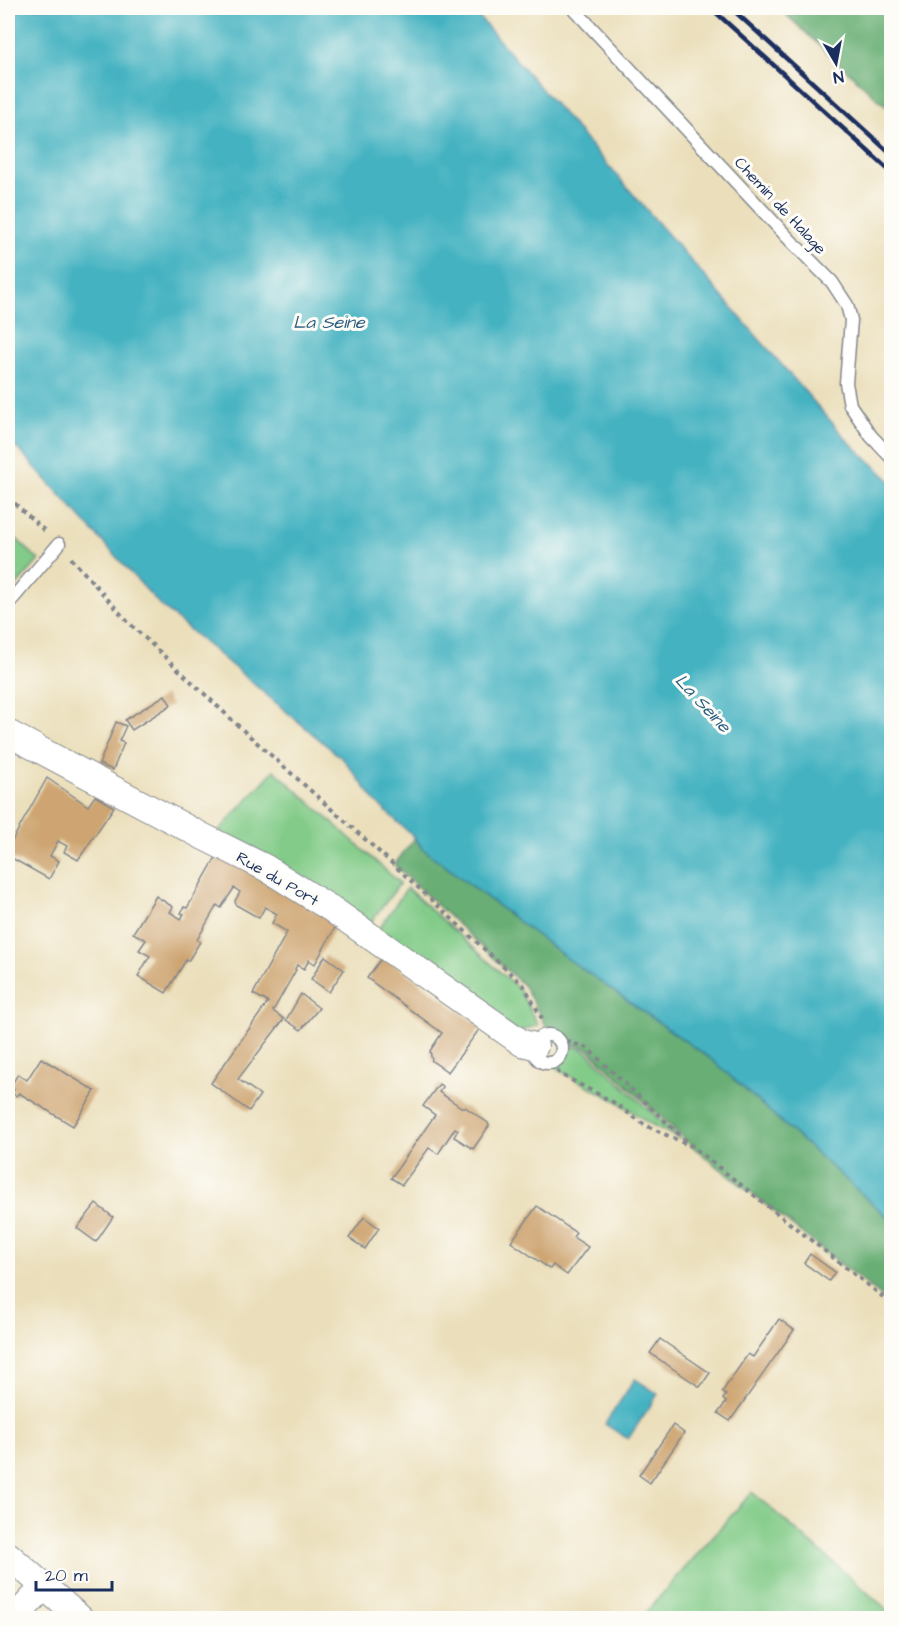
<svg xmlns="http://www.w3.org/2000/svg" width="899" height="1626" viewBox="0 0 899 1626" font-family="'Architects Daughter',sans-serif">
	<style>
		.green { fill: #82cb88; stroke: #4e7d73; stroke-width: 1.5 }
		.forest { fill: #69af74; stroke: #426f69; stroke-width: 1.5 }
		.water { fill: #45b2c1; stroke: #307090; stroke-width: 1.5 }
		.building { fill: #cea572 }
		.lines { fill: none; stroke-linecap: round; stroke-linejoin: round }
		.lane-casing { stroke: #83878c; stroke-width: 15 }
		.street-casing { stroke: #83878c; stroke-width: 28 }
		.path { stroke: #83878c; stroke-width: 4; stroke-dasharray: 4.5 4.5; stroke-linecap: butt }
		.lane { stroke: #fff; stroke-width: 12 }
		.street { stroke: #fff; stroke-width: 26 }
		.rail { stroke: #1b2f5e; stroke-width: 4.5 }
		.labels { text-anchor: middle; stroke-width: 6; stroke-linejoin: round; paint-order: stroke }
		.street-label { font-size: 16px; fill: #1b2f5e; stroke: #fdfcf7 }
		.water-label { font-size: 18px; font-style: italic; fill: #2a5d81; stroke: #fdfcf7 }
	</style>
	<rect width="100%" height="100%" fill="#fdfcf7"/>
	<filter id="ink" filterUnits="userSpaceOnUse"><feTurbulence type="fractalNoise" baseFrequency=".0167" numOctaves="2"/><feDisplacementMap in="SourceGraphic" scale="12" xChannelSelector="R" yChannelSelector="G"/><feConvolveMatrix kernelMatrix="1 2 1 2 8 2 1 2 1" color-interpolation-filters="sRGB"/></filter>
	<filter id="wash" filterUnits="userSpaceOnUse"><feTurbulence type="fractalNoise" baseFrequency=".008" numOctaves="4" result="noise"/><feDisplacementMap in="SourceGraphic" scale="24" xChannelSelector="R" yChannelSelector="G"/><feGaussianBlur stdDeviation="1.35" result="paint"/><feColorMatrix in="noise" values="0 0 0 0 0 0 0 0 0 0 0 0 0 0 0 0 0 1.4 0 .05"/><feComposite in="paint" operator="in"/></filter>
	<g filter="url(#wash)">
		<rect width="100%" height="100%" fill="#ebdfbb"/>
		<g class="green">
			<path d="M8,531L39,560L8,595Z"/>
			<path d="M274,770L400,883L369,925L218,832Z"/>
			<path d="M407,888L519,989L538,1025L518,1032L378,930Z"/>
			<path d="M565,1044L585,1050L680,1139L649,1123L615,1100L560,1071L556,1064C564,1058 565,1054 565,1044Z"/>
			<path d="M752,1492L891,1613V1618H641Z"/>
		</g>
		<g class="forest">
			<path d="M779,8H891V111Z"/>
			<path d="M415,838L423,849L568,959L711,1059L891,1220V1304L693,1147L587,1048L560,1040L545,1025L524,986L394,865Z"/>
		</g>
		<g class="water">
			<path d="M8,8H471L848,441L891,481V1220L711,1059L568,959L423,849L415,838L376,802L345,761L160,605L23,454L8,440Z"/>
			<path d="M635,1379L658,1394L628,1439L605,1424Z"/>
		</g>
		<g id="blocks">
			<g class="building">
				<path d="M165,695L171,705L132,730L125,720Z"/>
				<path d="M116,722L126,726L119,741L124,743L113,770L99,764Z"/>
				<path d="M47,778L88,806L95,796L114,807L78,860L64,852L67,846L58,841L50,856L59,861L49,879L8,856V848Z"/>
				<path d="M219,852L337,924L315,964L309,960L304,969L297,965L295,969L296,970L273,1011L284,1019L238,1079L260,1095L249,1111L211,1083L268,1002L253,994L287,932L272,923L277,914L265,907L259,918L236,905L235,901L240,892L234,888L221,908L217,905L197,940L200,942L188,961L186,960L166,993L138,976L150,956L139,950L146,940L133,933L156,896L173,907L170,912L181,919L184,914L181,913L184,907L187,908Z"/>
				<path d="M325,956L344,970L329,992L311,979Z"/>
				<path d="M383,956L481,1027L448,1072L432,1061L430,1051L442,1033L367,978Z"/>
				<path d="M301,994L319,1008L301,1030L286,1020Z"/>
				<path d="M41,1058L95,1091L73,1126L19,1093L16,1096L12,1093L14,1090L10,1087L18,1074L27,1080Z"/>
				<path d="M439,1084L443,1087L439,1092L461,1107H465L488,1123L489,1126L473,1149L454,1137L458,1130L455,1128L438,1154L429,1148L402,1185L391,1178L435,1115L423,1106Z"/>
				<path d="M96,1204L113,1217L96,1242L77,1228Z"/>
				<path d="M537,1206L576,1233L573,1237L588,1247L567,1275L553,1265L550,1269L511,1242Z"/>
				<path d="M364,1217L379,1228L365,1249L349,1238Z"/>
				<path d="M810,1254L835,1272L829,1281L804,1263Z"/>
				<path d="M779,1319L794,1330L730,1421L718,1413L726,1402L723,1399L726,1395L722,1392L748,1354L753,1357Z"/>
				<path d="M660,1339L710,1373L700,1387L650,1353Z"/>
				<path d="M673,1425L684,1433L650,1483L639,1475Z"/>
			</g>
		</g>
	</g>
	<g filter="url(#ink)">
		<use href="#blocks" fill-opacity="0" stroke="#83878c" stroke-width="1.5"/>
		<g class="lines">
			<defs>
				<g id="lane">
					<path d="M573,8L792,242L832,282L847,305L851,320L846,383L850,405L871,436L892,458"/>
					<path d="M8,604L59,544"/>
					<circle cx="548" cy="1049" r="14"/>
				</g>
				<g id="street">
					<path d="M8,733L202,836L266,868L333,910L522,1043L535,1046"/>
					<path d="M8,1555L80,1618"/>
					<path d="M15,1618L44,1586"/>
				</g>
			</defs>
			<use href="#lane" class="lane-casing"/>
			<use href="#street" class="street-casing"/>
			<g class="path">
				<path d="M8,497L47,533"/>
				<path d="M71,558L128,622L246,733L394,865L524,986L544,1022"/>
				<path d="M558,1038L587,1048L693,1147L892,1304"/>
				<path d="M551,1063L560,1074L613,1102L645,1125L690,1146"/>
			</g>
			<use href="#lane" class="lane"/>
			<use href="#street" class="street"/>
			<g class="rail">
				<path d="M711,8L892,173"/>
				<path d="M731,8L892,155"/>
			</g>
		</g>
	</g>
	<g class="labels">
		<g class="street-label">
			<text transform="translate(781 205) rotate(47)" y="6">Chemin de Halage</text>
			<text transform="translate(278 878) rotate(30)" y="6">Rue du Port</text>
		</g>
		<g class="water-label">
			<text x="329" y="328">La Seine</text>
			<text transform="translate(703 703) rotate(47)" y="6">La Seine</text>
		</g>
	</g>
	<rect width="899" height="1626" fill="none" stroke="#fdfcf7" stroke-width="30"/>
	<g transform="translate(836 63) rotate(170)" stroke="#fdfcf7" stroke-width="4.5" paint-order="stroke">
	<path d="M0-4.5L10 22L0 15L-10 22Z" fill="#1b2f5e"/>
	<text y="-9" font-size="16" font-weight="bold" text-anchor="middle" fill="#1b2f5e">N</text>
	</g>
	<path d="M36 1581v9h76v-9" fill="none" stroke="#1b2f5e" stroke-width="3"/>
	<text x="45" y="1581" font-size="18" fill="#1b2f5e" stroke="#fdfcf7" stroke-width="4.5" paint-order="stroke">20 m</text>
</svg>
